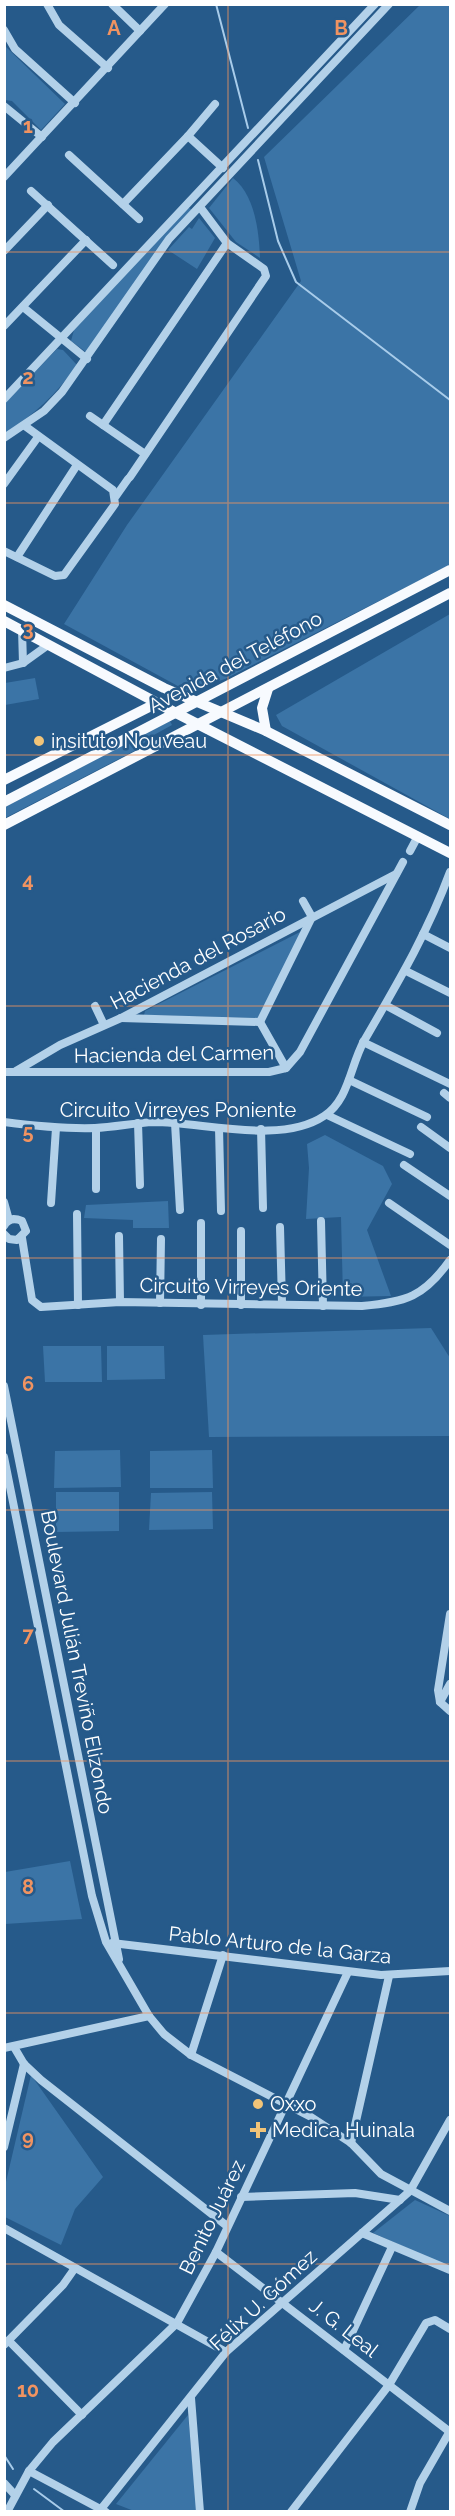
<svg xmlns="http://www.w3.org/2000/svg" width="455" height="2516" viewBox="0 0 455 2516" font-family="Raleway,sans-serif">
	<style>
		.green { fill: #3b74a6 }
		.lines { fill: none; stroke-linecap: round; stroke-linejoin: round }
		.stream { stroke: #a8ccea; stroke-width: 2 }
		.minor { stroke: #b3d1e9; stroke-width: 8 }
		.major { stroke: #f7fafe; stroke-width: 10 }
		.grid { fill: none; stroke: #f09361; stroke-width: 1.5; stroke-opacity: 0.55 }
		.poi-dot { fill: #f2c478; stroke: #265a8a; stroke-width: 2 }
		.labels { text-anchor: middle; stroke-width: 5; stroke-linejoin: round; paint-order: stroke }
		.street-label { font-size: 20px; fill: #fff; stroke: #265a8a }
		.poi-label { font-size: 20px; fill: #fff; stroke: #265a8a; text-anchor: start }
		.grid-label { font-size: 20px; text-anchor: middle; font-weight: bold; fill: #f09361; stroke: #265a8a; stroke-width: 5; stroke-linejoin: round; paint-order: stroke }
	</style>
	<rect width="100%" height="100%" fill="#265a8a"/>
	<g class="green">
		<path d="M420,5H450V565L225,679L187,691L64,624L127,525L301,281L264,157Z"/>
		<path d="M4,45L65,104L41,130L12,101L5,100Z"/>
		<path d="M233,178C255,195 259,232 260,258L236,242L209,208Z"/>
		<path d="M188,207L192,210L86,352L71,341L74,330Z"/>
		<path d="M199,218L215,238L197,269L168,250L189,227L192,229Z"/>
		<path d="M57,349L63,350L77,365C55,396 36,412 5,434L4,404Z"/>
		<path d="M450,614V819L282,726L276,715Z"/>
		<path d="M35,678L39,699L5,705V683Z"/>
		<path d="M170,721L172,725L152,736L136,750L5,818V807Z"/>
		<path d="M302,931L259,1018L144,1015L145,1011Z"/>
		<path d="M325,1135L383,1166L392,1184L367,1230L391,1296L343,1297L341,1217L306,1219L309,1168L307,1144Z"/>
		<path d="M168,1201L169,1228H133V1220L84,1218L86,1205Z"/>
		<path d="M431,1328L450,1358V1436L209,1437L203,1335Z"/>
		<path d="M43,1346H101L102,1382H45Z"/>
		<path d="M107,1346H164L165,1379L107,1380Z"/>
		<path d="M120,1450L121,1487L54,1488L55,1451Z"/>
		<path d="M212,1450L213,1488H150V1451Z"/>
		<path d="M56,1492H119V1531L56,1532Z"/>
		<path d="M212,1492L213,1529L149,1530L151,1493Z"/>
		<path d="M70,1861L82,1919L5,1924V1872Z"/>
		<path d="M31,2075L103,2177L75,2209L61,2245L5,2217V2186Z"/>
		<path d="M415,2200L450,2216V2267L373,2233Z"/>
		<path d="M188,2415L197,2511H134L116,2504Z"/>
	</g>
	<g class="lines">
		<g class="stream">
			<path d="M216,4L248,128"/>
			<path d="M258,160L278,241L296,282L450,400"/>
			<path d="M4,2455L13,2469"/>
			<path d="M34,2489L65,2512"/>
		</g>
		<g class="minor">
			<path d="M47,4L59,25L108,68"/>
			<path d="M112,4L140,31"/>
			<path d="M4,30L15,49L75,103"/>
			<path d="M4,106L42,137"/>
			<path d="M188,136L223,168"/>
			<path d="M69,155L139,219"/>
			<path d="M4,177L165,4"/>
			<path d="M31,191L113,265"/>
			<path d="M123,204L188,136L215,104"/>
			<path d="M4,251L48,205"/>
			<path d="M23,307L87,359"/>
			<path d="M4,326L86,240"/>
			<path d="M4,399L375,4"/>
			<path d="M90,416L145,454"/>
			<path d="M103,425L227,243"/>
			<path d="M4,438L44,411L62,392L169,239L389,4"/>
			<path d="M130,477L266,276L264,269L227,243L200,207"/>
			<path d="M4,484L38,437"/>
			<path d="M116,496L128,479"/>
			<path d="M4,551L55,576L64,575L115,504L113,490L25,426"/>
			<path d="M17,557L77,465"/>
			<path d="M22,630L23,663"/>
			<path d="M4,668L23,663L48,645"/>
			<path d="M410,851L418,836"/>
			<path d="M423,934L450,948"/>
			<path d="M406,971L450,993"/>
			<path d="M95,1006L104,1025"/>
			<path d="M387,1006L437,1033"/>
			<path d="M121,1018L260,1022L312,917L303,901"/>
			<path d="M260,1022L286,1068"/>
			<path d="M363,1042L450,1084"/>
			<path d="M16,1071L60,1045L121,1018L396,874"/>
			<path d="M4,1072H269L286,1068L300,1052L403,862"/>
			<path d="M349,1080L427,1117"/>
			<path d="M444,1093L450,1098"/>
			<path d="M327,1115L410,1154"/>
			<path d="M4,1122C35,1126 65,1129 95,1128C115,1127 134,1123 154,1122C203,1122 281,1145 324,1116C349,1100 350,1066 364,1041C397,984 427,934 450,872"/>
			<path d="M138,1123L140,1185"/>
			<path d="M175,1123L180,1210"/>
			<path d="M421,1127L450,1148"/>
			<path d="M219,1128L221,1211"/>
			<path d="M261,1129L263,1208"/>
			<path d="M404,1165L450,1196"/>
			<path d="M96,1189V1128"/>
			<path d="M4,1202L9,1220"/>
			<path d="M51,1203L56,1128"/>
			<path d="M389,1203L450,1245"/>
			<path d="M77,1214L78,1305"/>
			<path d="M321,1221L323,1306"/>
			<path d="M201,1223V1305"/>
			<path d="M4,1226C8,1218 15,1218 22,1221L26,1231L17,1240L9,1239L4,1234"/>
			<path d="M280,1227L282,1303"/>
			<path d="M241,1231V1305"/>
			<path d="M119,1236L120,1302"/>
			<path d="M22,1238L32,1300L41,1307L120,1302L362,1306C406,1302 424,1297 450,1260"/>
			<path d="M160,1303L161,1239"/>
			<path d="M4,1386L119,1959"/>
			<path d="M4,1457L92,1896L106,1942L149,2016L164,2034L191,2055L311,2117L351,2143L381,2174L450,2211"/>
			<path d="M450,1614L438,1690L440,1702L450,1711"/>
			<path d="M440,1702L450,1684"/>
			<path d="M112,1943L381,1975L450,1971"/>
			<path d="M14,2047L24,2064L41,2080L227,2226"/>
			<path d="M4,2048L149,2016"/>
			<path d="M191,2055L223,1955"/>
			<path d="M351,2143L389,1976"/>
			<path d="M4,2147L24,2064"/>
			<path d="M241,2197L355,2193L400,2200"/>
			<path d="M4,2228L226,2352"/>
			<path d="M362,2233L450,2270"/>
			<path d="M216,2252L450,2432"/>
			<path d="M9,2341L82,2415"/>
			<path d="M4,2345L63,2285L75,2268"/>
			<path d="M344,2350L392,2247"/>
			<path d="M191,2398L200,2512"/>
			<path d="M29,2471L106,2512"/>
			<path d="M4,2483L15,2495"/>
			<path d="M101,2509L226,2352L410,2191L450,2120"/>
			<path d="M7,2512L29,2471L53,2442L177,2323L216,2252L348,1972"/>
			<path d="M291,2512L389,2385L426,2323L435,2320L450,2329"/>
			<path d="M410,2512L420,2483L450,2431"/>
		</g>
		<g class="major">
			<path d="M4,605L164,688L266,731L450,825"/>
			<path d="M4,621L176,713L450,853"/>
			<path d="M266,731L262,708L268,689"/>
			<path d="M4,780L157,703"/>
			<path d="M4,802L450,570"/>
			<path d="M4,825L450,593"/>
		</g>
	</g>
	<path class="grid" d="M228,4V2512M4,252H450M4,503H450M4,755H450M4,1006H450M4,1258H450M4,1510H450M4,1761H450M4,2013H450M4,2264H450"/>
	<g class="poi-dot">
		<circle cx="39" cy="741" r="6"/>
		<circle cx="258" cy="2104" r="6"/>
		<path d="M255 2121h6v6h6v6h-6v6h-6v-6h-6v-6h6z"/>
	</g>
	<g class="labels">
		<g class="street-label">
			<text transform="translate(235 662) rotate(-28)" y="7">Avenida del Teléfono</text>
			<text transform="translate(198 958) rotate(-28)" y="7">Hacienda del Rosario</text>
			<text transform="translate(174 1054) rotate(-1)" y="7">Hacienda del Carmen</text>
			<text x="178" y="1117">Circuito Virreyes Poniente</text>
			<text transform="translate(251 1287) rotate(1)" y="7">Circuito Virreyes Oriente</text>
			<text transform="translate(77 1662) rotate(79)" y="7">Boulevard Julián Treviño Elizondo</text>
			<text transform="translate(280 1945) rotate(6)" y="7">Pablo Arturo de la Garza</text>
			<text transform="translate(212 2217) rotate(-64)" y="7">Benito Juárez</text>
			<text transform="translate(263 2300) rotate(-43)" y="7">Félix U. Gómez</text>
			<text transform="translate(344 2328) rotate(38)" y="7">J. G. Leal</text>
		</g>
		<g class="poi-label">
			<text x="51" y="748">insituto Nouveau</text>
			<text x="270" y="2111">Oxxo</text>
			<text x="272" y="2137">Medica Huinala</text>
		</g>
	</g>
	<g class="grid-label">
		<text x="114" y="35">A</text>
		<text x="341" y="35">B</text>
		<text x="28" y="133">1</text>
		<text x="28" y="384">2</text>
		<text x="28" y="636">3</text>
		<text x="28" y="887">4</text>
		<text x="28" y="1139">5</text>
		<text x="28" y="1391">6</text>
		<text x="28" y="1642">7</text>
		<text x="28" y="1894">8</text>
		<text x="28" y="2145">9</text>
		<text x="28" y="2397">10</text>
	</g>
	<rect width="455" height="2516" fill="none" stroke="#ffffff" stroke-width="12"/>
</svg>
